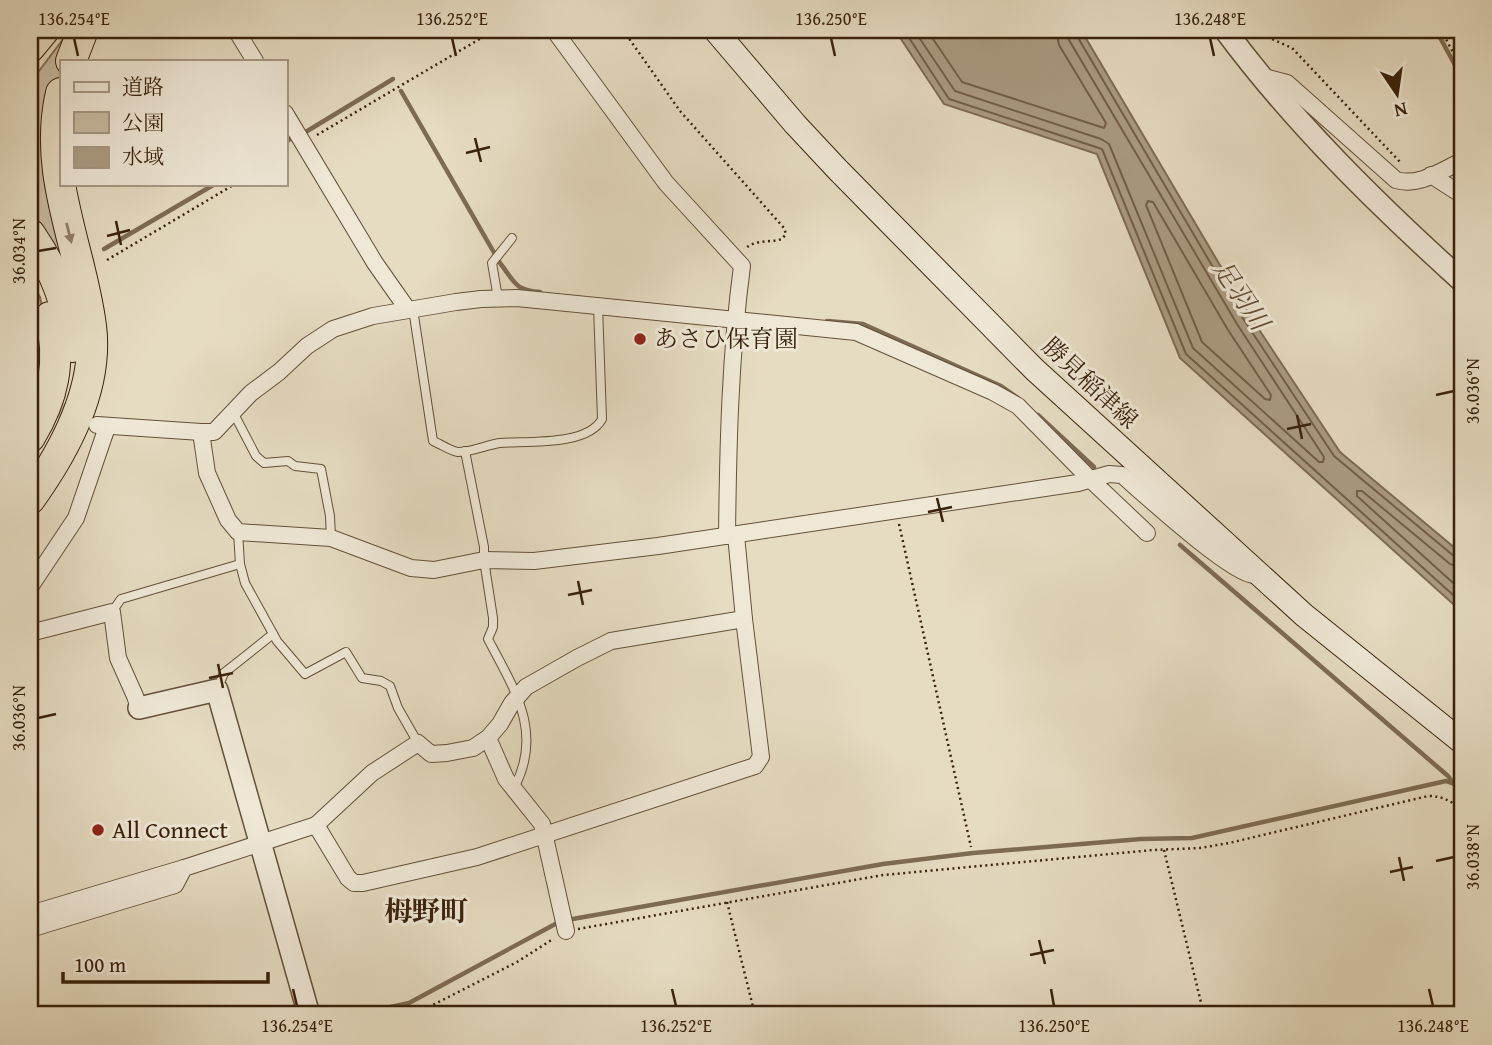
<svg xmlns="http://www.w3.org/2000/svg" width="1492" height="1045" viewBox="0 0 1492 1045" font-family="'Gentium Book Plus','Noto Serif JP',serif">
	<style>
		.green { fill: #c9bca3; stroke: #816e56; stroke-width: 2 }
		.water { fill: #ab9c83; stroke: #7d6b53; stroke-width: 2 }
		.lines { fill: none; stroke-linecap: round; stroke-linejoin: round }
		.shore { stroke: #725e46; stroke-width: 2 }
		.stream { stroke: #7d6b53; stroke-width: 4.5 }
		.minor-tunnel { stroke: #c3b79d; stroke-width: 16; stroke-dasharray: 16 8; stroke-linecap: butt }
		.service-casing { stroke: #645038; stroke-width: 10 }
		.minor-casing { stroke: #645038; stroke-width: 18 }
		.tertiary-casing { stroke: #645038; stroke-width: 24 }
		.secondary-casing { stroke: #39210a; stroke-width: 25 }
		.motorway-casing { stroke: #39210a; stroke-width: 32 }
		.path { stroke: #39210a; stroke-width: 2.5; stroke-dasharray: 2 3.5; stroke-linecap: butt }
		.service { stroke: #efe8d7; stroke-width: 8 }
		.minor { stroke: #efe8d7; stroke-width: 16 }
		.tertiary { stroke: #efe8d7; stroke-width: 21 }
		.secondary { stroke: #efe8d7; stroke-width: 23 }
		.motorway { stroke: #e6dcc2; stroke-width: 30 }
		.oneway { fill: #907e66 }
		.ticks { fill: none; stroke: #39210a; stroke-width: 2.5 }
		.poi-dot { fill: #8f2418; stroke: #efe8d7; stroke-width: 2.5 }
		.labels { text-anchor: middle; stroke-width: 6; stroke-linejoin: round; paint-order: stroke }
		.poi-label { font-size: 24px; fill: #39210a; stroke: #efe8d7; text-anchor: start }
		.street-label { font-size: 24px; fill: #39210a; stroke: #efe8d7 }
		.water-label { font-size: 26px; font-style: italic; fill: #614c34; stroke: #efe8d7 }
		.quarter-label { font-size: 28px; font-weight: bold; fill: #39210a; stroke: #efe8d7 }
		.neatline { fill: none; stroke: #39210a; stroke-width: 2.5 }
		.ticks-label { font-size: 18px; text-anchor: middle; fill: #39210a }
	</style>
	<rect width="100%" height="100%" fill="#e6dcc2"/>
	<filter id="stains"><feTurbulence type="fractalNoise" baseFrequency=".00286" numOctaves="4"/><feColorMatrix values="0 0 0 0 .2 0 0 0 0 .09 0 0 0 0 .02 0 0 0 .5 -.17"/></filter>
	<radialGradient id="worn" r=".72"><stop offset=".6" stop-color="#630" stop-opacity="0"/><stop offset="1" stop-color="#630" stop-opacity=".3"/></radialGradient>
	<g class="green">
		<path d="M70,30L61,61V77L54,113L77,358L30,226V83Z"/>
		<path d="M30,280L40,297L47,332L37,418L34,377L30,362Z"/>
	</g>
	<path class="water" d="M895,30H1081L1250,316L1340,452L1462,554V612L1180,358L1097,154L944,104Z"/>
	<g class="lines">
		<g class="shore">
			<path d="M904,30L949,99L1102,149L1186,354L1462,603"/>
			<path d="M914,30L955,91L1101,139L1109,144L1193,348L1319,462H1323L1324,457L1237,324L1069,40L1067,30"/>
			<path d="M927,30L962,82L1104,128L1106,123L1059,45L1056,30"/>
			<path d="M1076,30L1077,36L1244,320L1334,456L1455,557L1462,559"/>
			<path d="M1148,201L1153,202L1228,330L1271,395L1270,400L1265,399L1202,342L1146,205Z"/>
			<path d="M1462,568L1450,564L1362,491H1357V496L1462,591"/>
		</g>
		<g class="stream">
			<path d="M1436,30L1462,78"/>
			<path d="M401,91L500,263C515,282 514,290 540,292"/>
			<path d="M304,133L393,79"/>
			<path d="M285,143L289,140"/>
			<path d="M104,249L215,184"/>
			<path d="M827,321L863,324L1001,386L1018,398"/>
			<path d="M1038,415L1094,467"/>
			<path d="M1180,545L1448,776L1454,784"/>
			<path d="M567,920L883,864L973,853L1141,839L1192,838L1446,781L1454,784L1462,790"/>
			<path d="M354,1015L409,1003L559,922"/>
		</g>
		<path class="minor-tunnel" d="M30,397L82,419"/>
		<defs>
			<g id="service">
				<path d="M498,298L492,263L512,238"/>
				<path d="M413,309L433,441C441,444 450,451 458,452C472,452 486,445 500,443C527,441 588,446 602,419L598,306"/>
				<path d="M233,412L256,456L264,463L288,461L295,466L321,469L330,516L331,538"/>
				<path d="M465,451L484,547V560L493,618V627L488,639C514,689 544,732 514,788"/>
				<path d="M238,532L240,564L245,583L277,641L305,674L346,652L362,678L381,681L390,686L398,708L418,743"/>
				<path d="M112,612L121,599L240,564"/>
				<path d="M217,690L224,673L273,634"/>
			</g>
			<g id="minor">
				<path d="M236,30L255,61"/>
				<path d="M554,30L666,183L742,266C730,356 728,446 727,536"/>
				<path d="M1260,76L1287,83L1396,180C1419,187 1442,170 1462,161"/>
				<path d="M285,113L375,263L408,310"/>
				<path d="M1431,175L1462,195"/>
				<path d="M97,425L201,432H214L251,393L279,372L307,346L333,329L373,316L456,302L481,299L517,298L856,332L993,392L1018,406L1091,480L1147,533"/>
				<path d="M201,432L207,473L228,520L238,532L331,538L411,568L434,570L484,560L534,561L658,546L1078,483L1109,474L1122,475C1144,494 1231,574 1254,575"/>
				<path d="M30,587L76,518L107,427"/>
				<path d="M30,633L112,612L118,658L135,696L139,708"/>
				<path d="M488,738L506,779L542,824L566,931"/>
				<path d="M316,825L348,878L354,883H363L477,857L755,766L761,757L744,619L736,535"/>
				<path d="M30,914L184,868"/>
				<path d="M30,929L175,885L184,868L316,825L372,773L418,743L431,754L447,753L473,748L488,738L500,724L512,703L526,687L577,658L611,641L744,619"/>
			</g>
			<g id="tertiary">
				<path d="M1225,30C1294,123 1377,204 1462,281"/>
				<path d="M139,708L217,690L309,1015"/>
			</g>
			<path id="secondary" d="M715,30L795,124L838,170L1034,369L1304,615L1462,742"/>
			<g id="motorway">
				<path d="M30,47L44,30"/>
				<path d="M71,61L83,30"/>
				<path d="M30,234C54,269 69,304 72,347"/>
				<path d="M30,437C53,399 62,362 50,317"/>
				<path d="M30,499C65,450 99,388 91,326C81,247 42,174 61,93"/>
			</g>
		</defs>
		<use href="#service" class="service-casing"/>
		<use href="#minor" class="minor-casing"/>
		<use href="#tertiary" class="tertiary-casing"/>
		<use href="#secondary" class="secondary-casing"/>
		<use href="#motorway" class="motorway-casing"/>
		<g class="path">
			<path d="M623,30L680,111L784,228L786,234L782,239C769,243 755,239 745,249"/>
			<path d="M1259,30L1263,35L1292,48L1401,163"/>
			<path d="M1441,30L1462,69"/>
			<path d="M317,135L495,30"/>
			<path d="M107,260L235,184"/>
			<path d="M899,524L971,847"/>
			<path d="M1164,850L1204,1015"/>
			<path d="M727,902L755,1015"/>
			<path d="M578,929L883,875L1153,850L1200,848L1229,843L1428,796C1443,796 1451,801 1462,810"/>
			<path d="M408,1015L421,1011L517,962L553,939"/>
		</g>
		<use href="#service" class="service"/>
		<use href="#minor" class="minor"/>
		<use href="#tertiary" class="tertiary"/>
		<use href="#secondary" class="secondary"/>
		<use href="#motorway" class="motorway"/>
	</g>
	<defs><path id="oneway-solid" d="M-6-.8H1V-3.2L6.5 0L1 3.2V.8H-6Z" transform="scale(1.75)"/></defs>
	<use class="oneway" href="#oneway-solid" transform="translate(69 233) rotate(76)"/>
	<path class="ticks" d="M74,38L78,56M452,38L456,56M831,38L835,56M1210,38L1214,56M475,138L481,162M466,153L490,147M116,221L121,245M107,236L130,230M38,251L56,248M1436,395L1454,391M1297,415L1302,439M1287,429L1311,424M937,498L943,522M928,512L952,507M578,581L583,605M568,595L592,590M218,664L223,688M209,678L233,673M38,718L56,714M1399,857L1404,881M1436,861L1454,857M1390,872L1413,867M1039,940L1045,964M1030,955L1054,950M293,989L297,1006M672,989L676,1006M1051,989L1054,1006M1429,989L1433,1006"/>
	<g class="poi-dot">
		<circle cx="640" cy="339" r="7"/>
		<circle cx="98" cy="830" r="7"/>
	</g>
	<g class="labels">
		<g class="poi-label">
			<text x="654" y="347">あさひ保育園</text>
			<text x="112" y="838">All Connect</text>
		</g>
		<g class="street-label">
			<text transform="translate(1090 383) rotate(43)" y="8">勝見稲津線</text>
		</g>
		<g class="water-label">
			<text transform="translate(1241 295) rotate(56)" y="9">足羽川</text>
		</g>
		<g class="quarter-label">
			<text x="426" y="921">栂野町</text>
		</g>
	</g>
	<rect width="1492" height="1045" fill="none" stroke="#e6dcc2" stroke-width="77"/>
	<rect x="60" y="60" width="228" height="126" fill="#efe8d7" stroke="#a69885" stroke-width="2"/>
	<rect x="74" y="82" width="35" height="10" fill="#efe8d7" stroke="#a69885" stroke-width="2"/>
	<text x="122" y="94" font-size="21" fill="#39210a">道路</text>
	<rect x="74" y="112" width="35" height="21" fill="#c9bca3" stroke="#a69885" stroke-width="2"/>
	<text x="122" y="130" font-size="21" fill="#39210a">公園</text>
	<rect x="74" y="147" width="35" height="21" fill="#ab9c83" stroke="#a69885" stroke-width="2"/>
	<text x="122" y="164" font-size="21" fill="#39210a">水域</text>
	<g transform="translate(1397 94) rotate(167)" stroke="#efe8d7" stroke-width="5" paint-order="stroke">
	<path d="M0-5L12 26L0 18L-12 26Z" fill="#39210a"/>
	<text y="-10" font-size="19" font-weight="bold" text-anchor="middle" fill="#39210a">N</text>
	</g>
	<path d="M63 972v10h205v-10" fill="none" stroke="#39210a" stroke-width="3.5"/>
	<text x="74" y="972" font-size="21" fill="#39210a" stroke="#efe8d7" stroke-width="5" paint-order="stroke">100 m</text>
	<rect x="38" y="38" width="1416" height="968" class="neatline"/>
	<g class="ticks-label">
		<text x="74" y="25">136.254°E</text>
		<text x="452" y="25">136.252°E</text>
		<text x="831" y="25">136.250°E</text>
		<text x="1210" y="25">136.248°E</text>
		<text transform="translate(19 251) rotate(-90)" y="6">36.034°N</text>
		<text transform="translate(1473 391) rotate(-90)" y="6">36.036°N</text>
		<text transform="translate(19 718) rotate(-90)" y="6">36.036°N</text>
		<text transform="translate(1473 857) rotate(-90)" y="6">36.038°N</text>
		<text x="297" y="1032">136.254°E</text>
		<text x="676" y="1032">136.252°E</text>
		<text x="1054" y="1032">136.250°E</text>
		<text x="1433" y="1032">136.248°E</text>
	</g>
	<rect width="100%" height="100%" filter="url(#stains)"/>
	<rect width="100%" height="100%" fill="url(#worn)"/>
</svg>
